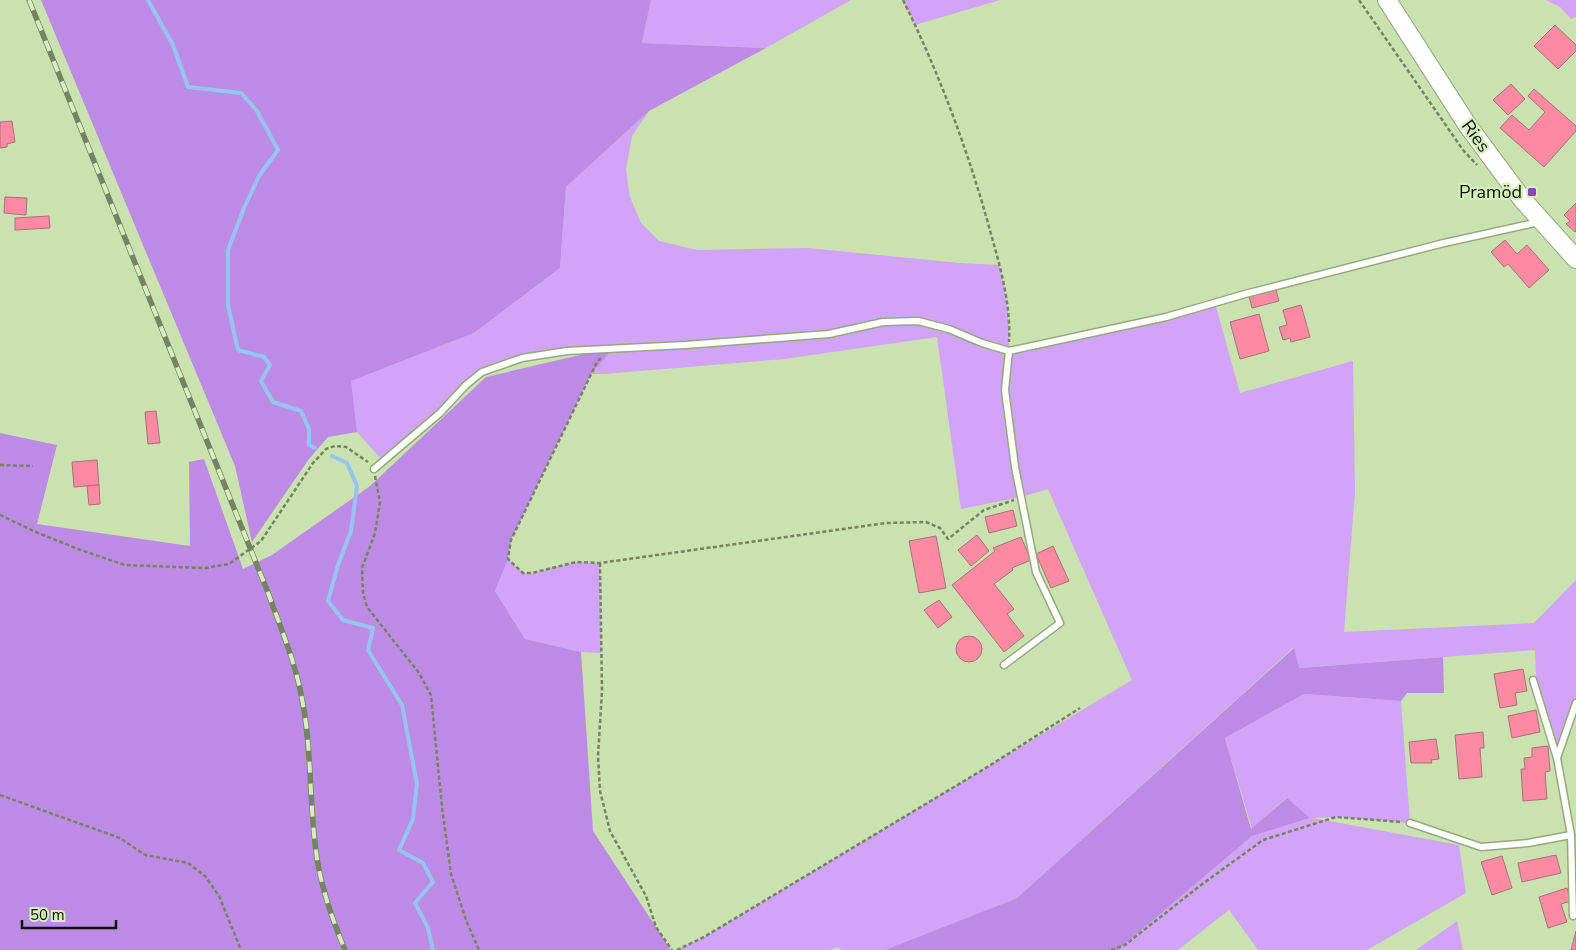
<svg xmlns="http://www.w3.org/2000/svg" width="1576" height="950" viewBox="0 0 1576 950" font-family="'Nunito Sans',sans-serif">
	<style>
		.green { fill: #d1a3f9 }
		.forest { fill: #bd8be6 }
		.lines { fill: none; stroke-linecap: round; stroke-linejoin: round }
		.stream { stroke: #95c4f2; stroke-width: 4 }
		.building { fill: #fc8ba2; stroke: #a9727b }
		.lane-casing { stroke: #94aa7b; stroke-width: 9 }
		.secondary-casing { stroke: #94aa7b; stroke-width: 20 }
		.path { stroke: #748461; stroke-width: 2.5; stroke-dasharray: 4 2.5; stroke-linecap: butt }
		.lane { stroke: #fff; stroke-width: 6 }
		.secondary { stroke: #fff; stroke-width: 18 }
		.rail-casing { stroke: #748462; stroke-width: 5.5 }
		.rail { stroke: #d7efbd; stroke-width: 4; stroke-dasharray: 11; stroke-linecap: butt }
		.poi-dot { fill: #8945b9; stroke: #d7efbd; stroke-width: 2 }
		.labels { text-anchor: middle; stroke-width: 4.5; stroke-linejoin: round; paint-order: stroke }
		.street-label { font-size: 18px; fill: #0e1504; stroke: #d7efbd }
		.poi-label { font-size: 18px; fill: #0e1504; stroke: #d7efbd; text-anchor: end }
	</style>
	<rect width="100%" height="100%" fill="#cae1b0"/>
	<g class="green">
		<path d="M651,0H851L766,48L642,43Z"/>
		<path d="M903,0H1000L915,25Z"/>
		<path d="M1546,0H1576V17L1571,19L1560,7Z"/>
		<path d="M649,111L632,136L626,169L630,197L641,223L659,241L697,250L808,248L960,263L999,265C1007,292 1010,323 1009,351L1215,303L1240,393L1353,361L1355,492L1344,632L1534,623L1576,580V703L1557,758L1536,675L1535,650L1298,668L1293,648L1017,898L885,950H842L837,947L831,950H677L704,937L1132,680L1048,489L1021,497L961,509L937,337L784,359L604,374H591L597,362L613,348L522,358L482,372L383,461L357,432L350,381L474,333L560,268L566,187Z"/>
		<path d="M508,559L523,573H532L576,562L600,563L601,653L581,652L525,639L495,591Z"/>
		<path d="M1304,694L1401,701L1410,823L1336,817L1313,818L1459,845L1466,893L1367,950H1258L1229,910L1178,950H1118L1252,836L1310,818L1286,798L1252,829L1225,738Z"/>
		<path d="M1457,921L1463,950H1416Z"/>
	</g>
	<g class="forest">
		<path d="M41,0H651L642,43L766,48L649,111L566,187L560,268L474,333L351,381L357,432L328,437L309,459L252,542L235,466Z"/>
		<path d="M614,347L591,374L511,540L508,559L495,591L525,639L581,652L593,831L671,950H0V433L57,445L37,524L190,546L189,462L204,459L243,569L272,555L370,486L486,377Z"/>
		<path d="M1294,648L1299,668L1443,657L1444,693H1407L1401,701L1304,694L1225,738L1251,829L1287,798L1310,818L1252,836L1118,950H885L1017,898Z"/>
	</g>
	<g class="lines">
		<g class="stream">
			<path d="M148,0L173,45L188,87L241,93L257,111L278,150L259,176L244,208L228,250V305L238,350L264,357L270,365L261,381L273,402L301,411L309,429V445L315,448"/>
			<path d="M332,456L347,463L357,486L351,531L338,565L328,601L343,620L373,628L368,650L402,705L417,784L413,819L399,850L423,863L433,882L415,903L428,928L433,950"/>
		</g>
	</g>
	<g class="building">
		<path d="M1555,25L1576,45V51L1558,69L1534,46Z"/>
		<path d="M1511,84L1525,99L1508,115L1493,100Z"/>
		<path d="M1534,89L1576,126V131L1544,167L1500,128L1512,115L1529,130L1545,112L1528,96Z"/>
		<path d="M12,121L15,142L7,144V147L0,148V122Z"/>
		<path d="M5,197L27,198L26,215L4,213Z"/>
		<path d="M1576,203V231L1575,232L1566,224L1570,221L1564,215Z"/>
		<path d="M49,216L50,228L15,230V218Z"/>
		<path d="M1505,240L1517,254L1527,245L1549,270L1529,288L1508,264L1504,267L1491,252Z"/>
		<path d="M1276,290L1279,301L1252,308L1249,296Z"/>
		<path d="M1301,305L1310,337L1291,342L1290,338L1283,340L1279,327L1287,325L1283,310Z"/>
		<path d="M1259,314L1269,351L1240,359L1230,322Z"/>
		<path d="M156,411L160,443L148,444L145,412Z"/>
		<path d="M97,460L99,485L74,487L72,462Z"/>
		<path d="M99,485L100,504L89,505L87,486Z"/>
		<path d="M1013,510L1017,526L989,533L985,517Z"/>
		<path d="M977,535L989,551L971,566L958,550Z"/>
		<path d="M936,536L946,588L919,593L909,541Z"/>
		<path d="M1021,537L1031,560L1012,568L1013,570L994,584L1014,609L1007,614L1024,636L1004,652L952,585L995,551L993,548Z"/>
		<path d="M1053,546L1069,581L1051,588L1036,554Z"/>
		<path d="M939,600L952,617L938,628L924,610Z"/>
		<circle cx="969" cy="649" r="13"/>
		<path d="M1523,669L1527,691L1515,693L1517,705L1500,708L1494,674Z"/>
		<path d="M1536,710L1540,732L1512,738L1508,716Z"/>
		<path d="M1483,732L1484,748H1480L1482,777L1459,779L1455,735Z"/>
		<path d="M1436,739L1439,759L1431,760L1432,763H1411L1409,742Z"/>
		<path d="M1548,746L1550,771L1545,772L1547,799L1523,801L1521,769H1525L1524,758L1532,757V748Z"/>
		<path d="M1556,855L1561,873L1522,882L1518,863Z"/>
		<path d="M1502,856L1512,888L1492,895L1481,862Z"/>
		<path d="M1567,888L1571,901L1561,904L1567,922L1548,928L1539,897Z"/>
		<path d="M1576,931V950H1571Z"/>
	</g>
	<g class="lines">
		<defs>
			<g id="lane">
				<path d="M374,469L440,413L466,385L482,372L522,358L567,351L685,345L829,334L883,322L918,321L949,329L982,343L1009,351L1166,317L1245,294L1444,243L1539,222"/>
				<path d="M1004,665L1060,623L1036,572L1015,467L1005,390L1009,351"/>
				<path d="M1533,680L1557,758L1571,835L1573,916"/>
				<path d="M1557,758L1576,703"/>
				<path d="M1410,823L1481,847L1528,843L1571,835"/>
			</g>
			<path id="secondary" d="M1387,0L1468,126L1522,199L1576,259"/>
		</defs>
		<use href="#lane" class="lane-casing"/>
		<use href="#secondary" class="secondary-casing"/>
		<g class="path">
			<path d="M903,0C940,75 969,153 991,234C1001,269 1011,306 1009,342"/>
			<path d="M1359,0L1463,150L1477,165"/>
			<path d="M601,358L597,362L511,540L508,559L523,573H532L576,562L600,563L886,523L926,522L940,528L948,539L984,510L1014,500"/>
			<path d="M0,465L33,466"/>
			<path d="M375,476L380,502L375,533L362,568L363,593L367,607L419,673L431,695L442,807L451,874L466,920L479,950"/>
			<path d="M0,515L38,533L78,549L125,565L205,568L229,564L261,541L313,463L326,449L335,446L346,447L368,462"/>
			<path d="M600,563L602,691L598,756L600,791L610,831L646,896L656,927L672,950"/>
			<path d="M0,795L120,838L145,855L188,863L205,876L219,896L241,950"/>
			<path d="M677,950L704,937L989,766L1080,708"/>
			<path d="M1111,950L1125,945L1201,885L1263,840L1336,817L1401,822"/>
		</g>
		<use href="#lane" class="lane"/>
		<use href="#secondary" class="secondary"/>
		<defs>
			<path id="rail" d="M29,0L267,590C280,626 295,661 302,699C312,749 309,801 316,851C320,884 332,919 345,950"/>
		</defs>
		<use href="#rail" class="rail-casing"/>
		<use href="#rail" class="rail"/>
	</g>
	<rect class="poi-dot" x="1527" y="187" width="10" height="10" rx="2.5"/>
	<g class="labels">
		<g class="street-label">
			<text transform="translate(1476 136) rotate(54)" y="6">Ries</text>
		</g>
		<g class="poi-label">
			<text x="1522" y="198">Pramöd</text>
		</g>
	</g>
	<path d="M22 920v8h94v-8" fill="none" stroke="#0e1504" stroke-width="2.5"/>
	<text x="30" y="920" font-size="15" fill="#0e1504" stroke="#d7efbd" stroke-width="4" paint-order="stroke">50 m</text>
</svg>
